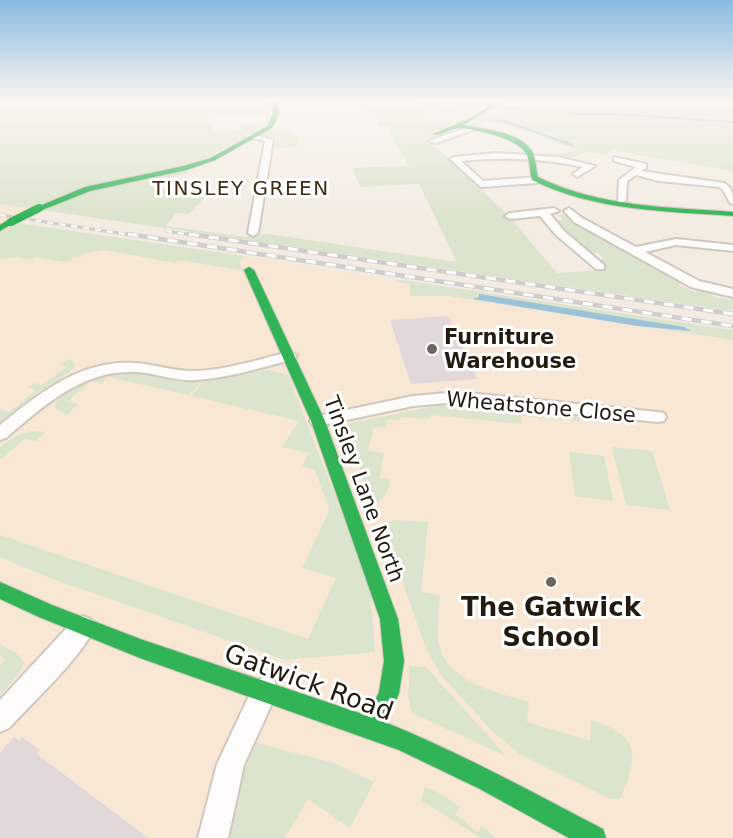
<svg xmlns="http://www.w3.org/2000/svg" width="733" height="838" viewBox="0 0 733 838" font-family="'DejaVu Sans',sans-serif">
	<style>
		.built { fill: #f8e7d4 }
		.green { fill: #dbe4cc; fill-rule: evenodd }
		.water { fill: #9bc2d8 }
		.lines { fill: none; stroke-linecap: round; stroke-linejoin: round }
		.stream { stroke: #9bc2d8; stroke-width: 2 }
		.building { fill: #e2d8d9 }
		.street-casing { stroke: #d0c7be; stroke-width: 4 }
		.fast-casing { stroke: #d0c7be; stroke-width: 2 }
		.street { fill: #fdfcfb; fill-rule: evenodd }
		.fast { fill: #30b455; fill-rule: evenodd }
		.rail-far1-casing { stroke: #d0cdca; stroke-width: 3 }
		.rail-casing { stroke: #d0cdca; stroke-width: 4.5 }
		.rail-far1 { stroke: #fff; stroke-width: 2; stroke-dasharray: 6; stroke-linecap: butt }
		.rail { stroke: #fff; stroke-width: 3; stroke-dasharray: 10; stroke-linecap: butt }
		.fast-bridge-casing { stroke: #d0c7be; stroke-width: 9; stroke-linecap: butt }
		.fast-bridge { stroke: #30b455; stroke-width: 8 }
		.poi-dot { fill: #6d645a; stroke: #fff; stroke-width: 2 }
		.labels { text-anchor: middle; stroke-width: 6; stroke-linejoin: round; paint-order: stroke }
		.far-quarter-label { font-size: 20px; letter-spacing: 1.5px; fill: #412d14; stroke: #fff }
		.poi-label { font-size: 21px; font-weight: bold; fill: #241b10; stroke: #fff; text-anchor: start }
		.street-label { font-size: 21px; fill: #241b10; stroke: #fff }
		.near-poi-label { font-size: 26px; font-weight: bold; fill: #241b10; stroke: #fff }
		.near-street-label { font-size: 26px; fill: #241b10; stroke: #fff }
	</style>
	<rect width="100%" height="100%" fill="#f4ece3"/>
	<path class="built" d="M0,204L32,209L8,222L251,257L411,284L410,296H448L733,340V838H0Z"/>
	<g class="green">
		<path d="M0,101H271V116L268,124L244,135L246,136L183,171L187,172L186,173L150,185L205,197L189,214L176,213L166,226L246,237L268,234L457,262L419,184L360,187L353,169L348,168L409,166L389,132L424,133L437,137L458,129L466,130L431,142L508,215L557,273L605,270L597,261L605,259L598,253H590L566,234L556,221L563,220L559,215H552L564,214L683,282L678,284L695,292L701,290L712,292L713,297L733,300V311L0,204ZM215,116H268L263,123L240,124L241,130L228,132L211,130L213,123L202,121Z"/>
		<path d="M347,101H494L457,122L449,120H460L467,115L444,112L439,116L445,119L433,117L438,112L428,111L423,116L428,117L424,119L455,123L432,133L388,131L393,129L388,126H378V119Z"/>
		<path d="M509,101H590L598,103L650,101L700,108L699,101H733V171C691,163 653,158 613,150L604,155L585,152L570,158H561L548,153L557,155L578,150L503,124L485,122L474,126H468Z"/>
		<path d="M271,131L289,132L290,136H299V144L292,147L275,148L276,137L261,135Z"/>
		<path d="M17,223L244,256L239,263L244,271L179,260L175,263L104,250L82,254L79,256L82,257L80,258L74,257L66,262L36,257L30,260L17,257L0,259V232Z"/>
		<path d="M402,280L733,330V340L448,296H410V284L392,281Z"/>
		<path d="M70,359L76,365L70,372L40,391L0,423V409L9,412L36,390L28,388L34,383L42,385L66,367L59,364Z"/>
		<path d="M269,370L288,375L370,584L375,652L285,660L50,578L0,557V535L308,639L336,578L302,568L328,514L329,508L315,470L302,466L309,453L282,447L299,421L191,396L203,382Z"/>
		<path d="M140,373L182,381L201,382L189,395L108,377L101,384L91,381L68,401L78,404L66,415L55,408C59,379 117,373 140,373Z"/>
		<path d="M439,405L473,406L579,415L581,421L522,416V424L430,415L429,419L401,417L400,420L387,419L386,428L374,427L368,451L384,453L379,478L390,479C388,493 384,501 370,506L348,424Z"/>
		<path d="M36,431L46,432L36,441L25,439L0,460V447C10,438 22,432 36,431Z"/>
		<path d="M612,447L652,451L670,510L626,505Z"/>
		<path d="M569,452L604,456L613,501L575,496Z"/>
		<path d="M396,520L428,522L421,592L440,595C439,609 437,624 438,638C442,682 495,692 529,702L527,722L590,741L591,720C642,736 638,756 620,799H611L520,754L492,731L441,675L426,649L384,529L387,522Z"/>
		<path d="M0,644L19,655L24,663L17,676L0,695V665L5,659L0,656Z"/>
		<path d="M410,666L426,667L506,756L412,713L408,696Z"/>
		<path d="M256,743L334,763L374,782L350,828L308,799L285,838H228L240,781Z"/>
		<path d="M425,787L443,795L460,807L455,815L478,832L482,826L496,838H481L421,800Z"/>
	</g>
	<path class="water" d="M479,294L684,327L691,331L637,326L473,299L479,297Z"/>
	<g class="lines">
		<g class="stream">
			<path d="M388,101L483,104L516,109L560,110L575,114H617L733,122"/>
			<path d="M495,120L507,122L572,145"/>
		</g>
	</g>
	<g class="building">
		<path d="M448,316L477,379L411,384L390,320Z"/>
		<path d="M14,737L19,741L22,737L40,750L37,754L148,838H0V753Z"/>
	</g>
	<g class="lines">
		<defs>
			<g id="street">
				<path d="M469,127L476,129L436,143L429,141Z"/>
				<path d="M252,134L273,140L258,233L253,236L248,233L265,141L252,138Z"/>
				<path d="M495,153L557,157L595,166L577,177L573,174L583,167C542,158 503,157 461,161L483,181L537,177L541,180L537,183L481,187L450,159L454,157Z"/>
				<path d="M614,157L646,164V168L641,171L724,183C733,188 733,194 733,204L730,203L723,190L719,187L659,181L636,175L627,181L626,201L618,203L619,180L636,167L614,161Z"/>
				<path d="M554,208L559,211L550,214L564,231L604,265V269H596L556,235L540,216L510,219L505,216L510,213Z"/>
				<path d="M569,208L582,218L636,247L676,239L733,245V251L676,245L645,252L699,281L733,289V297L691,287L574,222L564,211Z"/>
				<path d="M290,352L297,356L295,359C263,367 230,378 196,380C175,382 154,372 133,372C82,370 42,407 6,438L0,440V425C39,393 82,359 135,363C155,364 175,372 195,371C227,370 259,359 290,352Z"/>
				<path d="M458,392L658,412L664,413L666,417L664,421L658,422L458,402L413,406L318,426L312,425L310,421L312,417L318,416L413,396Z"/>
				<path d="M83,616L91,619L95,627C81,658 33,702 9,728L0,732V700L75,619Z"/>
				<path d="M265,677L274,681L278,690L244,765L228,838H198L217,764L256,681Z"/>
			</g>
			<g id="fast">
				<path d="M271,101H277L279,113L272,128L215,160L186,170L90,191L42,210L35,208L85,187L184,166L211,158L268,126L273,113Z"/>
				<path d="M498,101H504L463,125C484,129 522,132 533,153C536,160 536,169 538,177C599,207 667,207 733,212V216C665,211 595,211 532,180C529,171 531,160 525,152C516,138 475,129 459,128C450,128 442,137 433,134L469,119Z"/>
				<path d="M8,220L15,222L0,231V225Z"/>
				<path d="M249,267L254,270L325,421L398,619L404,661L399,693L387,723C461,753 532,792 603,829L606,838H569L480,789L399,750L140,658L39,617L0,599V582L52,605L140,639L368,716L379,692L384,661L380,619L311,421L244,270Z"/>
			</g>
		</defs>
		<use href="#street" class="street-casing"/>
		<use href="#fast" class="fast-casing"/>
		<use href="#street" class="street"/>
		<use href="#fast" class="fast"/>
		<defs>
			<g id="rail-far1">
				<path d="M0,215L138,236"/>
				<path d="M166,231L199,236"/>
			</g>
			<g id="rail">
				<path d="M128,234L733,326"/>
				<path d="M189,234L733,314"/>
			</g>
		</defs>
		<use href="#rail-far1" class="rail-far1-casing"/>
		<use href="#rail" class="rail-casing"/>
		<use href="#rail-far1" class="rail-far1"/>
		<use href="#rail" class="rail"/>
		<defs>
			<path id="fast-bridge" d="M11,222L39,208"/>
		</defs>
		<use href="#fast-bridge" class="fast-bridge-casing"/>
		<use href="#fast-bridge" class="fast-bridge"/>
	</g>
	<linearGradient id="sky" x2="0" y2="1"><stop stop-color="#89bae2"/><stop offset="0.46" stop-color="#faf6f2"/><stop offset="1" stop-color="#faf6f2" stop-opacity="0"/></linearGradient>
	<rect width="733" height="219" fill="url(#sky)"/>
	<g class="poi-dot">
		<circle cx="432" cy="349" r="6"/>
		<circle cx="551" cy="582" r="6"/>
	</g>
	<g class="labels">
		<g class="far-quarter-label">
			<text x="241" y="195">TINSLEY GREEN</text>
		</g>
		<g class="poi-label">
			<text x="444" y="344">Furniture<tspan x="444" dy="24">Warehouse</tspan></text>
		</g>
		<g class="street-label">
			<text transform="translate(541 407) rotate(5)" y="7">Wheatstone Close</text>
			<text transform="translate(364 489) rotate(70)" y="7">Tinsley Lane North</text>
		</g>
		<g class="near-poi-label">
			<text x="551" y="616">The Gatwick<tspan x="551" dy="30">School</tspan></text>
		</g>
		<g class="near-street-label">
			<text transform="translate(309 682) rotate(20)" y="9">Gatwick Road</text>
		</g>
	</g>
</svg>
